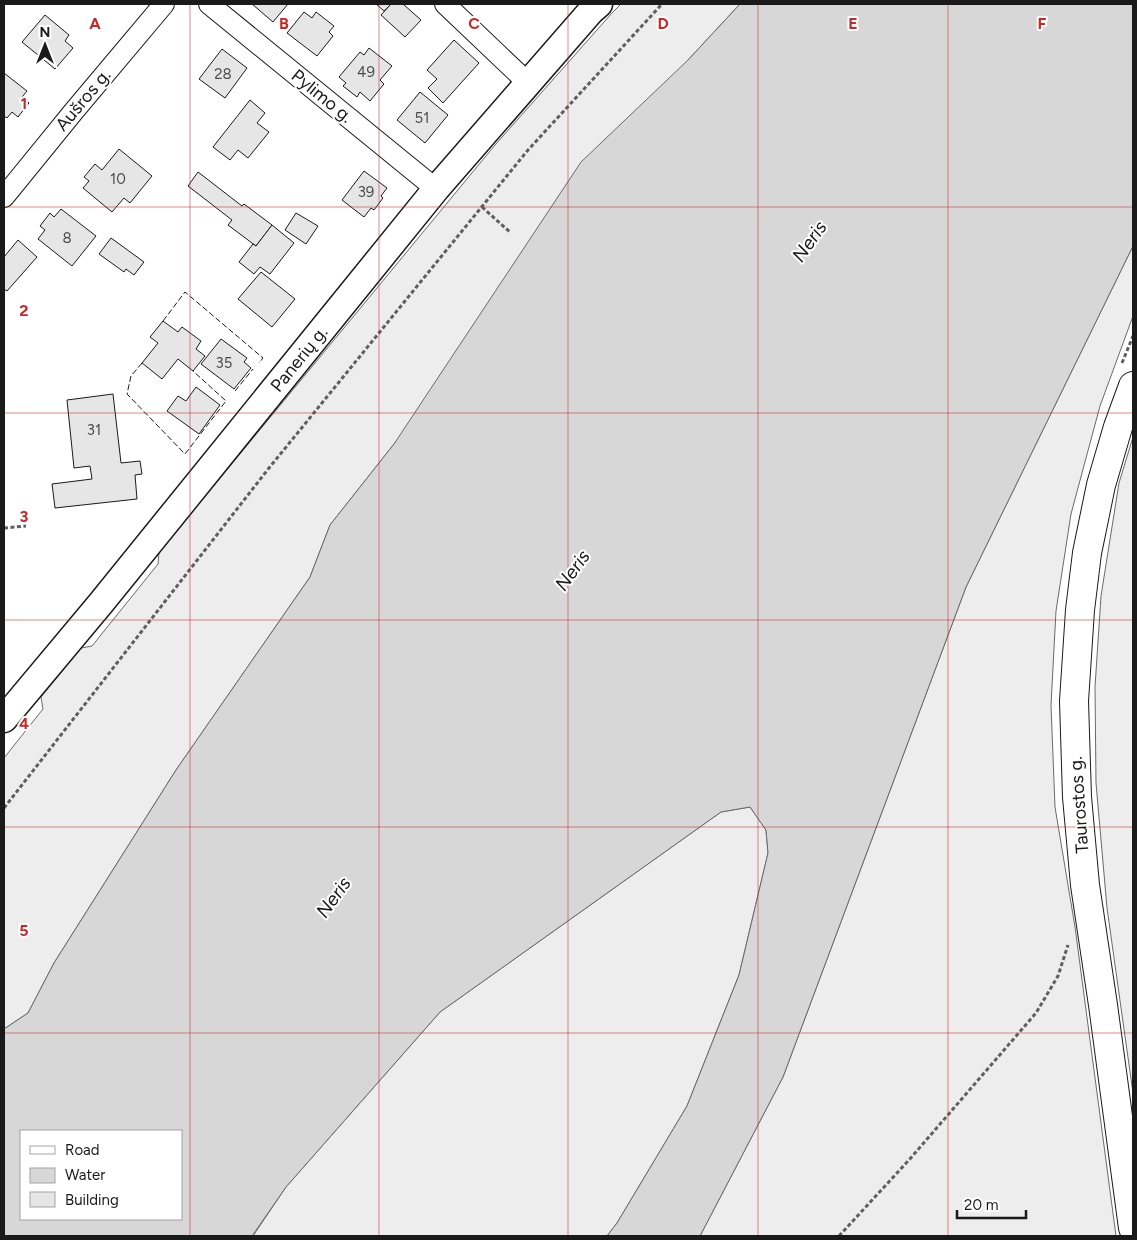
<svg xmlns="http://www.w3.org/2000/svg" width="1137" height="1240" viewBox="0 0 1137 1240" font-family="Figtree,sans-serif">
	<style>
		.built { fill: #ededed; stroke: #6a6a6a }
		.water { fill: #d7d7d7; stroke: #6a6a6a; fill-rule: evenodd }
		.building { fill: #e6e6e6; stroke: #1a1a1a }
		.lines { fill: none; stroke-linecap: round; stroke-linejoin: round }
		.minor-casing { stroke: #1a1a1a; stroke-width: 22 }
		.tertiary-casing { stroke: #1a1a1a; stroke-width: 29 }
		.trunk-casing { stroke: #1a1a1a; stroke-width: 30 }
		.path { stroke: #5f5f5f; stroke-width: 3; stroke-dasharray: 4 2.5; stroke-linecap: butt }
		.minor { stroke: #fff; stroke-width: 20 }
		.tertiary { stroke: #fff; stroke-width: 26 }
		.trunk { stroke: #fff; stroke-width: 28 }
		.fence { stroke: #1a1a1a; stroke-width: 1; stroke-dasharray: 6 2.5; stroke-linecap: butt }
		.grid { fill: none; stroke: #c62828; stroke-width: 1; stroke-opacity: 0.55 }
		.labels { text-anchor: middle; stroke-width: 4; stroke-linejoin: round; paint-order: stroke }
		.number-label { font-size: 15px; fill: #4d4d4d }
		.street-label { font-size: 18px; fill: #1a1a1a; stroke: #fff }
		.water-label { font-size: 19px; font-style: italic; fill: #1a1a1a; stroke: #fff }
		.grid-label { font-size: 16px; text-anchor: middle; font-weight: bold; fill: #c62828; stroke: #fff; stroke-width: 4; stroke-linejoin: round; paint-order: stroke }
	</style>
	<rect width="100%" height="100%" fill="#fff"/>
	<g class="built">
		<path d="M621,4H740L688,60L394,444L330,525L310,577L176,770L54,963L28,1013L4,1029V758L43,709L41,697L81,648L92,646L158,564L159,552L495,145L612,13Z"/>
		<path d="M1133,246V316L1100,406L1071,514L1056,611L1051,705L1055,807L1075,927L1116,1236H700L783,1077L966,587Z"/>
		<path d="M1133,437V1093L1107,908L1096,783L1095,687L1101,596L1119,483Z"/>
		<path d="M750,807L766,830L768,853L739,975L687,1106L617,1223L607,1236H253L286,1187L440,1012L721,812Z"/>
	</g>
	<path class="water" d="M740,4H1133V246L966,587L783,1077L700,1236H607L617,1223L687,1106L739,975L768,853L766,830L750,807L721,812L440,1012L286,1187L252,1236H4V1029L28,1013L54,963L176,770L310,577L330,525L394,444L581,162L688,60ZM21,1131H181V1219H21Z"/>
	<g class="building">
		<path d="M252,4H288L273,22Z"/>
		<path d="M376,4H391L384,11Z"/>
		<path d="M391,4H403L421,20L405,37L381,15Z"/>
		<path d="M304,12L312,18L316,12L334,26L329,32L333,36L317,56L287,33Z"/>
		<path d="M45,15L69,35L65,41L73,48L55,69L22,42Z"/>
		<path d="M454,40L479,63L443,103L428,88L437,79L427,70Z"/>
		<path d="M369,48L392,66L380,80L384,84L370,101L360,92L357,97L343,86L346,83L339,77L360,52L364,55Z"/>
		<path d="M222,49L247,68L225,98L199,79Z"/>
		<path d="M4,73L27,91L22,97L29,103L18,117L12,112L7,118L4,116Z"/>
		<path d="M420,92L448,115L425,143L397,120Z"/>
		<path d="M250,100L265,113L257,123L269,132L248,158L238,150L230,160L213,147Z"/>
		<path d="M119,149L152,176L130,203L124,198L112,212L83,188L89,181L84,177L95,164L102,170Z"/>
		<path d="M364,171L387,188L381,196L383,198L374,210L371,208L364,217L342,200Z"/>
		<path d="M198,172L242,206L244,204L272,225L256,246L228,225L232,220L188,186Z"/>
		<path d="M61,209L96,236L72,266L38,239L45,230L40,226L50,213L54,217Z"/>
		<path d="M296,213L318,226L306,244L285,230Z"/>
		<path d="M272,225L294,243L270,274L260,267L254,274L239,262L253,244L256,246Z"/>
		<path d="M111,238L144,262L134,275L126,269L124,272L99,254Z"/>
		<path d="M18,240L37,257L7,291L4,289V257Z"/>
		<path d="M261,272L295,299L272,327L238,299Z"/>
		<path d="M163,321L178,332L182,327L201,341L196,349L205,356L193,371L178,359L162,379L142,363L158,343L150,337Z"/>
		<path d="M221,339L247,358L244,362L251,368L234,389L201,364Z"/>
		<path d="M196,387L220,405L199,434L167,411L178,396L186,401Z"/>
		<path d="M113,394L121,463L140,461L142,474L135,475L137,499L55,508L52,484L92,479L90,466L74,468L67,400Z"/>
	</g>
	<g class="lines">
		<defs>
			<g id="minor">
				<path d="M209,4L436,189"/>
				<path d="M445,4L528,83"/>
				<path d="M4,197L74,111L164,4"/>
			</g>
			<path id="tertiary" d="M4,719L101,603L436,189L591,11L599,4"/>
			<path id="trunk" d="M1133,386L1118,427L1101,485L1087,553L1080,610L1074,701L1077,797L1085,885L1103,1005L1133,1228"/>
		</defs>
		<use href="#minor" class="minor-casing"/>
		<use href="#tertiary" class="tertiary-casing"/>
		<use href="#trunk" class="trunk-casing"/>
		<g class="path">
			<path d="M482,207L511,233"/>
			<path d="M1122,363L1133,336"/>
			<path d="M4,528L26,526"/>
			<path d="M4,808L269,468L528,150L662,4"/>
			<path d="M839,1236L909,1160L1036,1013L1058,976L1068,945"/>
		</g>
		<use href="#minor" class="minor"/>
		<use href="#tertiary" class="tertiary"/>
		<use href="#trunk" class="trunk"/>
		<g class="fence">
			<path d="M163,321L185,292L263,358L259,363"/>
			<path d="M142,363L131,376L127,394L185,454L226,401L193,371"/>
			<path d="M235,391L253,369"/>
		</g>
	</g>
	<path class="grid" d="M190,4V1236M379,4V1236M568,4V1236M758,4V1236M948,4V1236M4,207H1133M4,413H1133M4,620H1133M4,827H1133M4,1033H1133"/>
	<g class="labels">
		<g class="number-label">
			<text x="366" y="77">49</text>
			<text x="223" y="79">28</text>
			<text x="422" y="123">51</text>
			<text x="118" y="184">10</text>
			<text x="366" y="197">39</text>
			<text x="67" y="243">8</text>
			<text x="224" y="368">35</text>
			<text x="94" y="435">31</text>
		</g>
		<g class="street-label">
			<text transform="translate(322 96) rotate(39)" y="6">Pylimo g.</text>
			<text transform="translate(83 100) rotate(-50)" y="6">Aušros g.</text>
			<text transform="translate(299 359) rotate(-51)" y="6">Panerių g.</text>
			<text transform="translate(1079 805) rotate(-94)" y="6">Taurostos g.</text>
		</g>
		<g class="water-label">
			<text transform="translate(809 241) rotate(-55)" y="7">Neris</text>
			<text transform="translate(572 570) rotate(-54)" y="7">Neris</text>
			<text transform="translate(333 897) rotate(-54)" y="7">Neris</text>
		</g>
	</g>
	<g class="grid-label">
		<text x="95" y="29">A</text>
		<text x="284" y="29">B</text>
		<text x="474" y="29">C</text>
		<text x="663" y="29">D</text>
		<text x="853" y="29">E</text>
		<text x="1042" y="29">F</text>
		<text x="24" y="109">1</text>
		<text x="24" y="316">2</text>
		<text x="24" y="522">3</text>
		<text x="24" y="729">4</text>
		<text x="24" y="936">5</text>
	</g>
	<rect width="1137" height="1240" fill="none" stroke="#1a1a1a" stroke-width="10"/>
	<rect x="20" y="1130" width="162" height="90" fill="#ffffff" stroke="#a3a3a3"/>
	<rect x="30" y="1146" width="25" height="8" fill="#ffffff" stroke="#a3a3a3"/>
	<text x="65" y="1155" font-size="15" fill="#1a1a1a">Road</text>
	<rect x="30" y="1168" width="25" height="15" fill="#d7d7d7" stroke="#a3a3a3"/>
	<text x="65" y="1180" font-size="15" fill="#1a1a1a">Water</text>
	<rect x="30" y="1192" width="25" height="15" fill="#e6e6e6" stroke="#a3a3a3"/>
	<text x="65" y="1205" font-size="15" fill="#1a1a1a">Building</text>
	<g transform="translate(45 45)" stroke="#ffffff" stroke-width="4" paint-order="stroke">
	<path d="M0-4L9 19L0 12L-9 19Z" fill="#1a1a1a"/>
	<text y="-8" font-size="14" font-weight="bold" text-anchor="middle" fill="#1a1a1a">N</text>
	</g>
	<path d="M957 1210v8h69v-8" fill="none" stroke="#1a1a1a" stroke-width="2.5"/>
	<text x="964" y="1210" font-size="15" fill="#1a1a1a" stroke="#ffffff" stroke-width="4" paint-order="stroke">20 m</text>
</svg>
